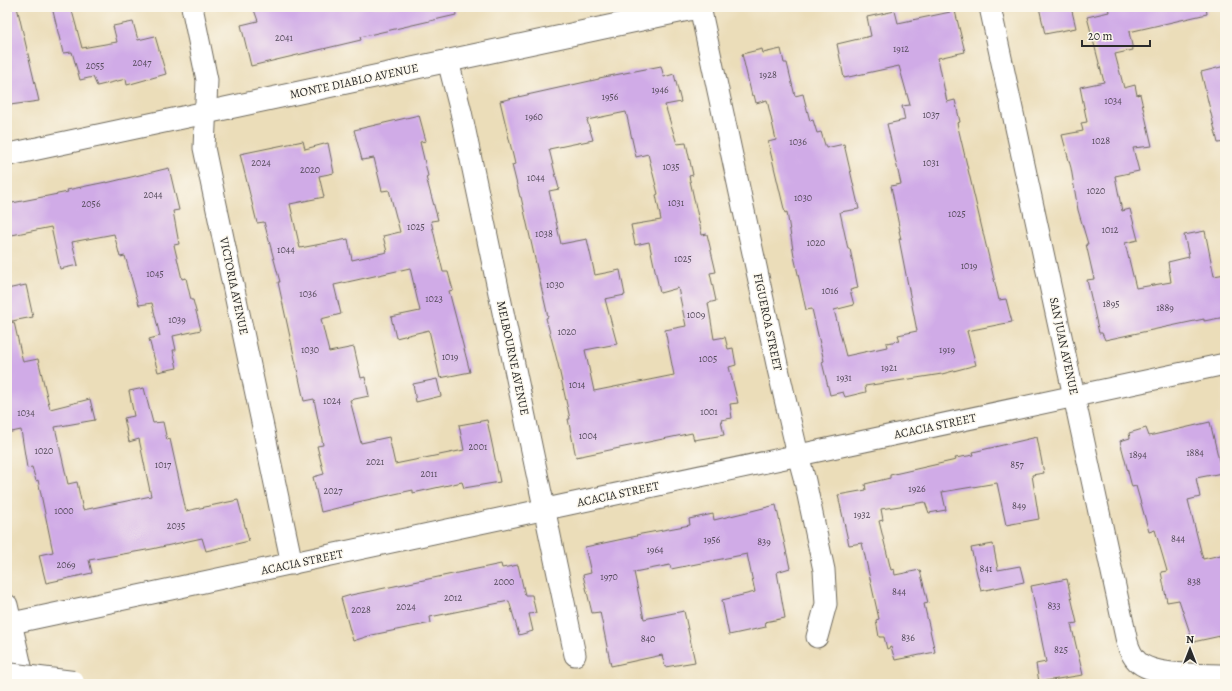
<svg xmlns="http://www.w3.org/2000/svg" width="1232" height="691" viewBox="0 0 1232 691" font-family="Alegreya,serif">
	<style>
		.building { fill: #d0abe7; fill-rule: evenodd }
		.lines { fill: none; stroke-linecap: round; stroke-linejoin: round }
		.minor-casing { stroke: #6e695d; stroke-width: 23 }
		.tertiary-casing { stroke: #6e695d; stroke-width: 24 }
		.minor { stroke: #fff; stroke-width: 21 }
		.tertiary { stroke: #fff; stroke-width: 22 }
		.motorway-bridge-casing { stroke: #6e695d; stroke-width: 24; stroke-linecap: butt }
		.motorway-bridge { stroke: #fff; stroke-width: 22 }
		.labels { text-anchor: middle; stroke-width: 3; stroke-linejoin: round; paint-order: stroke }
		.number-label { font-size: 10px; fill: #544b5a }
		.street-label { font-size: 12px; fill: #2b2b2b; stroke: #fbf7ec }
	</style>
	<rect width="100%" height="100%" fill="#fbf7ec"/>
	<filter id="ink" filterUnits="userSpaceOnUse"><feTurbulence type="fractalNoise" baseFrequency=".025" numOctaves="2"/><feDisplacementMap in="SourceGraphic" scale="8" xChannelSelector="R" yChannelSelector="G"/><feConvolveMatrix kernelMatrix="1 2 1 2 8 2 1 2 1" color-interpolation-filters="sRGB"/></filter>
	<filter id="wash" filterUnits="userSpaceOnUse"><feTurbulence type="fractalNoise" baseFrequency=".012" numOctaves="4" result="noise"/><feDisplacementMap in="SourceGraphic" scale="16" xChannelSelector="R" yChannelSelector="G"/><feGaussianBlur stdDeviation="0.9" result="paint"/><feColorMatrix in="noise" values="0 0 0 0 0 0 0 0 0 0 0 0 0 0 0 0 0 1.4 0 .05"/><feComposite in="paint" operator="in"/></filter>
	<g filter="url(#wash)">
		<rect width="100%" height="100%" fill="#ebddb9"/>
		<g id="blocks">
			<g class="building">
				<path d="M7,7H17L39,101L10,105L7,94Z"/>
				<path d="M52,7H71L82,48L117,42L113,26L133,22L138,40L155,36L166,74L127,85L126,79L97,86L93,77L80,80L72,52L63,53Z"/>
				<path d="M253,7H455L456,15L360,37L361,40L251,66L241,25L258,21Z"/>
				<path d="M1039,7H1071L1076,28L1045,34Z"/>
				<path d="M1108,7H1206L1207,14L1129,32L1133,50L1115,54L1124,88L1135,85L1137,95L1140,94L1152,146L1133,148L1139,171L1115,176L1122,211L1130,209L1138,240L1125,243L1136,288L1171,282L1168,262L1189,257L1184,235L1205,231L1214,276L1225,274V317L1204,321V319L1105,340L1102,333H1099L1087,280L1094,279L1086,244H1088L1078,210L1071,168L1062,135L1083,131L1081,123L1087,122L1080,87L1104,82L1087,17L1109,12Z"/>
				<path d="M895,11L898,23L955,11L965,52L938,58L947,102L955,100L960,122L957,123L999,300L1006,299L1012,322L967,331L976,365L942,374L865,386L866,392L845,397L843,392L830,395L822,362L824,361L812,309L806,310L794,256L787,212L785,213L768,142L776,140L767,100L756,103L754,95L752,96L742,54L762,49L763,53L781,49L784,63H787L795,96L803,94L810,121L813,120L817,133L821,132L826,148L844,144L859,209L840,212L848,249H850L858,288L850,290L854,305L834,310L846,356L887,347L886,343L900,341L898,335L917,331L899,239H901L899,231H900L891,186L901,184L887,124L905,120L902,106L910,105L899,66L844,78L837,44L871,36L867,17Z"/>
				<path d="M661,66L664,77L674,74L681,102L665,105L677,144L686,143L693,175L689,176L702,235L707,234L716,272L710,273L716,301L708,303L714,339L725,337L728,349L733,348L736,365L729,367L738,403L730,404L732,418L721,420L724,435L694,440L692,433L576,457L568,419H570L558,364L546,318L548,317L521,197H520L512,165L515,164L500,101L599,79V78ZM626,112L636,157L648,154L658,194L656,195L661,220L631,225L635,245L649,242L660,293L678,288L686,326L665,330L674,375L594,391L585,350L617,344L605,299L625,295L620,270L595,275L587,239L561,244L549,191L559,189L549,149L593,140L587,120Z"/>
				<path d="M1225,66V142L1218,143L1201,72Z"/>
				<path d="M419,115L426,141L420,142L428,176L426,177L438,220L431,221L443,272H448L453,290L449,291L470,372L440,378L429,330L396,338L391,317L420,311L410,268L334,285L341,314L321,319L329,352L354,347L361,378L365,377L369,396L350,400L361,443L389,437L395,464L464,450L459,425L487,420L500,482L464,488L462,482L413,493V490L353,503L354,504L321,512L313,477L324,474L317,446L323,445L314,399L304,401L278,282H280L264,222L257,223L240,154L303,141L305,149L328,143L334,173L319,176L324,197L290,204L300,248L348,239L352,260L387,252L383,236L400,232L389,190L382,191L374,158L362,160L354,130Z"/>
				<path d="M169,168L179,210L173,211L179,244L174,245L182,279L186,278L191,300H193L201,330L173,336L176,350H173L177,368L158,372L149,339L160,336L152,303L139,305L125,256L120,257L114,234L72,242L78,265L60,269L51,227L7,236V204L68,192L67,190L106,182V183Z"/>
				<path d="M26,285L33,317L7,322V289Z"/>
				<path d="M14,322L23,362L38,359L50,409L90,399L95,420L55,427L68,484L77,482L83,510L151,496L139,439L129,442L124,418L134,416L129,391L144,388L153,423L163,422L167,440L170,439L186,511L238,500L249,541L206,551L202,538L152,549L89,560L92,573L46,583L39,555L53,552L38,480L36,481L32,467L27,468L21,430L7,433V323Z"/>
				<path d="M437,379L441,396L416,402L413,384Z"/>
				<path d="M1210,422L1222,473L1196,478L1200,497L1188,500L1203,559L1225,554V635L1193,642L1179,600L1167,602L1161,572L1167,571L1155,530L1149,532L1136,486L1132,487L1120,441L1130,438L1129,433L1146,428L1149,436Z"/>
				<path d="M1037,437L1044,473L1032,475L1039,519L1006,525L997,483L942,492L946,510L929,513L925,502L881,509L883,520L879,521L891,570L894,569L895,575L920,570L928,603L924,604L935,652L895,660L891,647L887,649L884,637H879L876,620L879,619L862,543L849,545L838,495L866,490L865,484L890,478V475L956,460L955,458L974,455L973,452Z"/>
				<path d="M776,505L790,568L777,572L785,618L765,622L766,627L729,635L722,600L755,592L747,554L671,569L670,565L634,572L644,619L684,611L695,662L665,667L662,655L611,666L600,612L592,613L583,575L591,573L585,547L637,536L636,535L690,525L689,519L713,514L714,520Z"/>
				<path d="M993,544L998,570L1020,566L1024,582L981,591L971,548Z"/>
				<path d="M501,564L502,568L518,565L525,595H532L536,613L529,614L533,631L519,635L509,601L430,617L431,623L372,635L353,641L341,598L351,595Z"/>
				<path d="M1067,579L1077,623L1071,624L1083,675L1039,682L1036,664L1046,662L1031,586Z"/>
			</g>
		</g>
	</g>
	<g filter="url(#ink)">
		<use href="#blocks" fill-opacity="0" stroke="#6e695d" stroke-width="1"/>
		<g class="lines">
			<defs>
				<g id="minor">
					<path d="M192,7L207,80L204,148L292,564"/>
					<path d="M700,7L778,369L798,455L805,481L824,570L826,604L817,637"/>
					<path d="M990,7L1127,642C1129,649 1131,655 1137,661C1153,677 1203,674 1225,675"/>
					<path d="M448,61L461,112L575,655"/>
					<path d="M7,605L25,684"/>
					<path d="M12,623L1225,364"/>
				</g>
				<path id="tertiary" d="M7,155L700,7"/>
			</defs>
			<use href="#minor" class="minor-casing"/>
			<use href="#tertiary" class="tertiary-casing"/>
			<use href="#minor" class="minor"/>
			<use href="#tertiary" class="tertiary"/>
			<defs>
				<path id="motorway-bridge" d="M7,674L73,682"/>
			</defs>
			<use href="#motorway-bridge" class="motorway-bridge-casing"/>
			<use href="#motorway-bridge" class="motorway-bridge"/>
		</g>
	</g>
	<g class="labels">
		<g class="number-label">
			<text x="284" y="41">2041</text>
			<text x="901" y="52">1912</text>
			<text x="142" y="66">2047</text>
			<text x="95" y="69">2055</text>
			<text x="768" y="78">1928</text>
			<text x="660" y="93">1946</text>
			<text x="610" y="100">1956</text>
			<text x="1113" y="104">1034</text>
			<text x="931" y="118">1037</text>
			<text x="534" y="120">1960</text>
			<text x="1101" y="144">1028</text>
			<text x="798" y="145">1036</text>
			<text x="261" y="166">2024</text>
			<text x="931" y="166">1031</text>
			<text x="671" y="170">1035</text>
			<text x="310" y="173">2020</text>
			<text x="536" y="181">1044</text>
			<text x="1096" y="194">1020</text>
			<text x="153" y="198">2044</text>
			<text x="803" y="201">1030</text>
			<text x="676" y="206">1031</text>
			<text x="91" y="207">2056</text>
			<text x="957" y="217">1025</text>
			<text x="416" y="230">1025</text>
			<text x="1110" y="233">1012</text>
			<text x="544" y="237">1038</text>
			<text x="816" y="246">1020</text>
			<text x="286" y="253">1044</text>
			<text x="683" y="262">1025</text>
			<text x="969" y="269">1019</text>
			<text x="155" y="277">1045</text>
			<text x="555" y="288">1030</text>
			<text x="830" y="294">1016</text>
			<text x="308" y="297">1036</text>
			<text x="434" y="302">1023</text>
			<text x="1111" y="307">1895</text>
			<text x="1165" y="311">1889</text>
			<text x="696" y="318">1009</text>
			<text x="177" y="323">1039</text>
			<text x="567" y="335">1020</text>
			<text x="310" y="353">1030</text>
			<text x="947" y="353">1919</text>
			<text x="450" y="360">1019</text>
			<text x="708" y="362">1005</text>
			<text x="889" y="371">1921</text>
			<text x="844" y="381">1931</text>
			<text x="577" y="388">1014</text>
			<text x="332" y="404">1024</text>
			<text x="709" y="415">1001</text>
			<text x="26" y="416">1034</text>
			<text x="588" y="439">1004</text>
			<text x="478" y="450">2001</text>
			<text x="44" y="454">1020</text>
			<text x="1195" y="456">1884</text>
			<text x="1138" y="458">1894</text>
			<text x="375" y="465">2021</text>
			<text x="163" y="468">1017</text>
			<text x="1017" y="468">857</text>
			<text x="429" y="477">2011</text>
			<text x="917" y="492">1926</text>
			<text x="333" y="494">2027</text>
			<text x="1019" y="509">849</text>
			<text x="64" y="514">1000</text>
			<text x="862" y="518">1932</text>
			<text x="176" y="529">2035</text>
			<text x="1178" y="542">844</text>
			<text x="712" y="543">1956</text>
			<text x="764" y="545">839</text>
			<text x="655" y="553">1964</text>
			<text x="66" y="568">2069</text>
			<text x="986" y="572">841</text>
			<text x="609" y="580">1970</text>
			<text x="504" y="585">2000</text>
			<text x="1194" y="585">838</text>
			<text x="899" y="595">844</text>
			<text x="453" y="601">2012</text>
			<text x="1054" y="609">833</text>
			<text x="406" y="610">2024</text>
			<text x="361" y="613">2028</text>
			<text x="908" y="641">836</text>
			<text x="648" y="642">840</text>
			<text x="1061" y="653">825</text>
		</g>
		<g class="street-label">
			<text transform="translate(354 81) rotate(-12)" y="4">MONTE DIABLO AVENUE</text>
			<text transform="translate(234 286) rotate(78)" y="4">VICTORIA AVENUE</text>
			<text transform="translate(768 322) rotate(78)" y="4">FIGUEROA STREET</text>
			<text transform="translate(1064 346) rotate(78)" y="4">SAN JUAN AVENUE</text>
			<text transform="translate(513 358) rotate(78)" y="4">MELBOURNE AVENUE</text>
			<text transform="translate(935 426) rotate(-12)" y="4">ACACIA STREET</text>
			<text transform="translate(618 494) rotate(-12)" y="4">ACACIA STREET</text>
			<text transform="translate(302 562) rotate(-12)" y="4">ACACIA STREET</text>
		</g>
	</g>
	<rect width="1232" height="691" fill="none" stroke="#fbf7ec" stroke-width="24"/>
	<g transform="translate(1190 649)" stroke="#fbf7ec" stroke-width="3" paint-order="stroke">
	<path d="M0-3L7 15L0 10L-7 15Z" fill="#2b2b2b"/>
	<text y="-6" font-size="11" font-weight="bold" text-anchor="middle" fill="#2b2b2b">N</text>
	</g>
	<path d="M1082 40v6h68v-6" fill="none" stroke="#2b2b2b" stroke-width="2"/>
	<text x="1088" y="40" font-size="12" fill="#2b2b2b" stroke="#fbf7ec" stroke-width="3" paint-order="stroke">20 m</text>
</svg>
